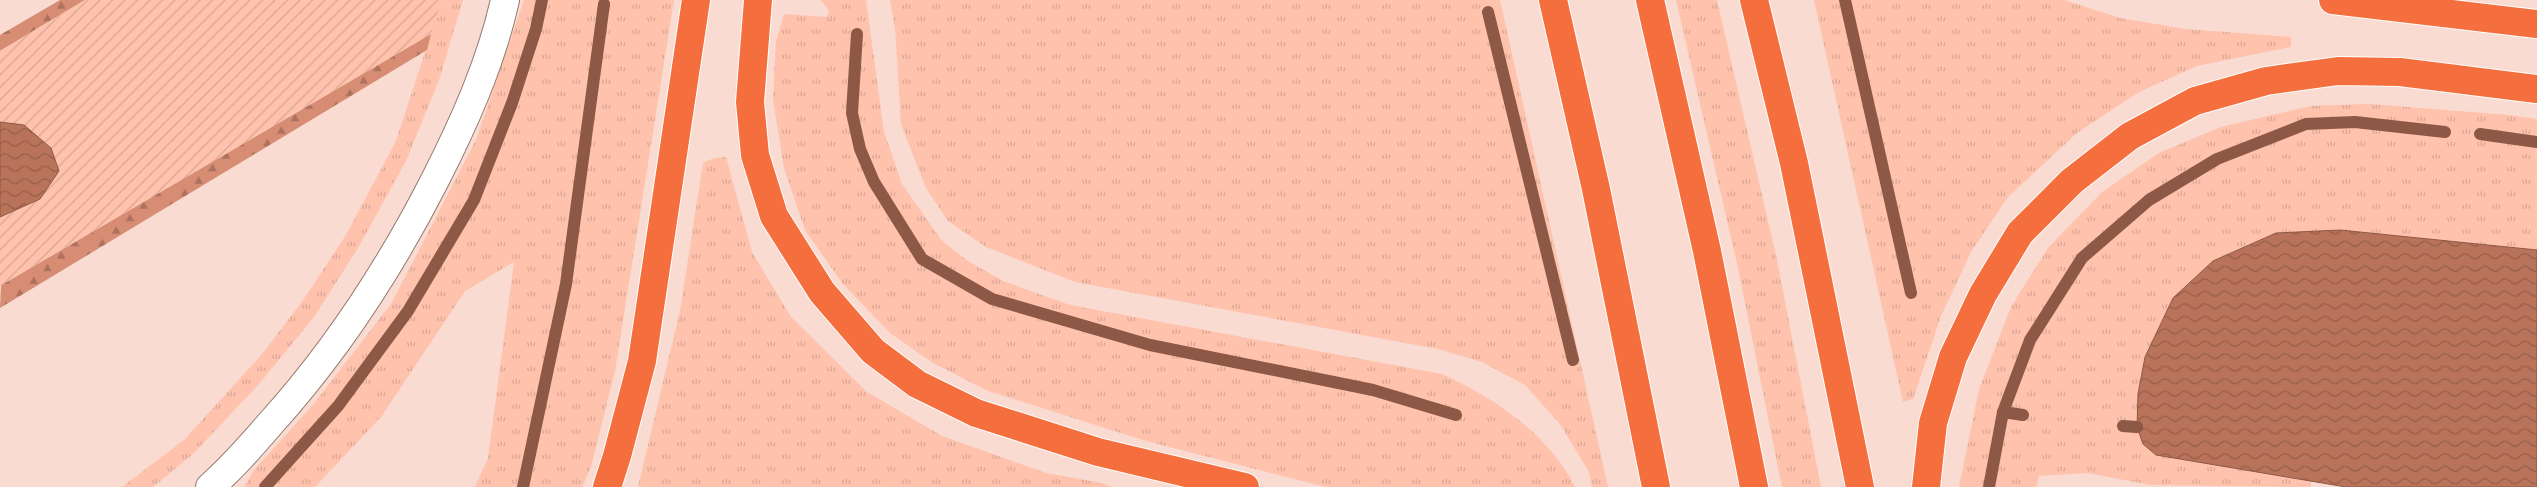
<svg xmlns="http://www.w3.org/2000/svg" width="2537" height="487" viewBox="0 0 2537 487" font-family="'Nunito Sans',sans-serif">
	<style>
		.grass { fill: url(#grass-tufts) }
		.forest { fill: url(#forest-firs) }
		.garden { fill: url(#garden-furrows) }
		.water { fill: url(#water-waves); stroke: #8d5946 }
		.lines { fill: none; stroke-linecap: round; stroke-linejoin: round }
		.stream { stroke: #8d5946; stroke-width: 12 }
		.minor-casing { stroke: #93786e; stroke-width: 30 }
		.motorway-casing { stroke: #fff; stroke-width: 30 }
		.minor { stroke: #fff; stroke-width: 28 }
		.motorway { stroke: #f46f3d; stroke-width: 28 }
	</style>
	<defs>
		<pattern id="grass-tufts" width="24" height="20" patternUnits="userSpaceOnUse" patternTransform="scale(1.25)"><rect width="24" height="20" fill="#fec2ad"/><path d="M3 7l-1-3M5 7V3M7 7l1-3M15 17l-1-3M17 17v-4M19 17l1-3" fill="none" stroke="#daa694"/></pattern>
		<pattern id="forest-firs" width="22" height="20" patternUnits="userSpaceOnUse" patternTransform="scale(1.25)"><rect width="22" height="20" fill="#d68d73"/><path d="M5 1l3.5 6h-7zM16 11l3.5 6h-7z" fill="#ad725d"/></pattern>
		<pattern id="garden-furrows" width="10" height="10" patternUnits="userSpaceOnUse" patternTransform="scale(1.25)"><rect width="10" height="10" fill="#fec2ad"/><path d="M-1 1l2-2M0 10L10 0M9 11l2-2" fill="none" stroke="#daa694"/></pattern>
		<pattern id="water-waves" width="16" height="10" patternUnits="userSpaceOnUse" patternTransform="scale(1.25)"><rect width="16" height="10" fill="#b9735a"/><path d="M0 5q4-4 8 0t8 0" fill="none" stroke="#965e49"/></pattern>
	</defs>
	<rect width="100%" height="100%" fill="#f9dbd1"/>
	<g class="grass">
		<path d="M442,0H463L439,80L406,161L358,248L314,317L259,384L193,454L153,487H122L184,440L263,353L304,299L346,235L396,141Z"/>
		<path d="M524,0H674L615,371L591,467L582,487H475L488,458L514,262L465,291L381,417L315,487H244L255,469L312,406L391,304L476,140Z"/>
		<path d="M821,0H866L884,132L902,184L942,241L968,261L1003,281L1070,305L1442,374C1495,398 1548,434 1575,487H1326L1146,441L988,391L933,363L890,333L843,284L805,230L784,168L773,99L776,41L784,14L827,17L829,11Z"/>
		<path d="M890,0H1500L1608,487H1592L1589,472L1560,424L1525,385L1482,362L1438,349L1075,282L986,247L948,221L926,188L901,124L895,28Z"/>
		<path d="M1676,0H1717L1777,260L1821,487H1782L1738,268Z"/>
		<path d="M1814,0H2064L2120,18L2186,29L2291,37V47L2197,66L2139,92L2077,133L2008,197L1971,252L1941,316L1913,399L1903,402Z"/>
		<path d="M2369,104L2509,115L2537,119V250L2340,230L2276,233L2173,298L2145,357L2138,394L2137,427L2143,444L2156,455L2311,481V487L2151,485L2087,473L2039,476L2036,487H1959L1979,389L2011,307L2048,248L2102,192L2159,153L2221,127L2311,106Z"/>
		<path d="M726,157L752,252L791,317L867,392L942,436L1046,473L1102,483L1111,487H638L680,311L703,163L714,158Z"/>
	</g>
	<g class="forest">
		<path d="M60,0H85L0,51V35Z"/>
		<path d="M431,34L427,50L0,308L1,285Z"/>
	</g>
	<path class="garden" d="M85,0H442L431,34L0,286V51Z"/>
	<g class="water">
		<path d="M0,122L24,125L51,148L59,171L40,199L0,217Z"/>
		<path d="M2340,230L2537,250V487H2346L2156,455L2143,444L2137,427L2138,394L2145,357L2173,298L2213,261L2276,233Z"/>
	</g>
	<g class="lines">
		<g class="stream">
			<path d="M1845,0L1911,293"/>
			<path d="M1488,12L1573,360"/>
			<path d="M857,34L852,113L860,149L874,182L922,259L992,299L1150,345L1373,390L1456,415"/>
			<path d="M2480,134L2537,142"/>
			<path d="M2003,412L2023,415"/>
			<path d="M2123,426L2137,427"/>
			<path d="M265,487L338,406L408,311L474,200L512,103L536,29L542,0"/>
			<path d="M523,487L566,284L604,4"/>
			<path d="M1989,487L2003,412L2030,340L2082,258L2149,200L2217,159L2306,124L2355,122L2445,132"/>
		</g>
		<defs>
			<path id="minor" d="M210,487C232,468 251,446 270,424C337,350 390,268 435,180C464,123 491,63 505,0"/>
			<g id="motorway">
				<path d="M758,0L750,102L755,155L774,216L822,292L873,351L917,384L976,413L1098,452L1245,487"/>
				<path d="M1553,0L1596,189L1656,487"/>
				<path d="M1650,0L1707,251L1754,487"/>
				<path d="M1754,0L1794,163L1860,487"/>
				<path d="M2333,0L2537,24"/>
				<path d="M607,487L617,456L642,361L696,0"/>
				<path d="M1926,487L1933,423L1953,357L1983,294L2020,233L2072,181L2130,136L2195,101L2266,81L2338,71L2400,72L2537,89"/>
			</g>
		</defs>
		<use href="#minor" class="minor-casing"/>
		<use href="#motorway" class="motorway-casing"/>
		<use href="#minor" class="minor"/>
		<use href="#motorway" class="motorway"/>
	</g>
</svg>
